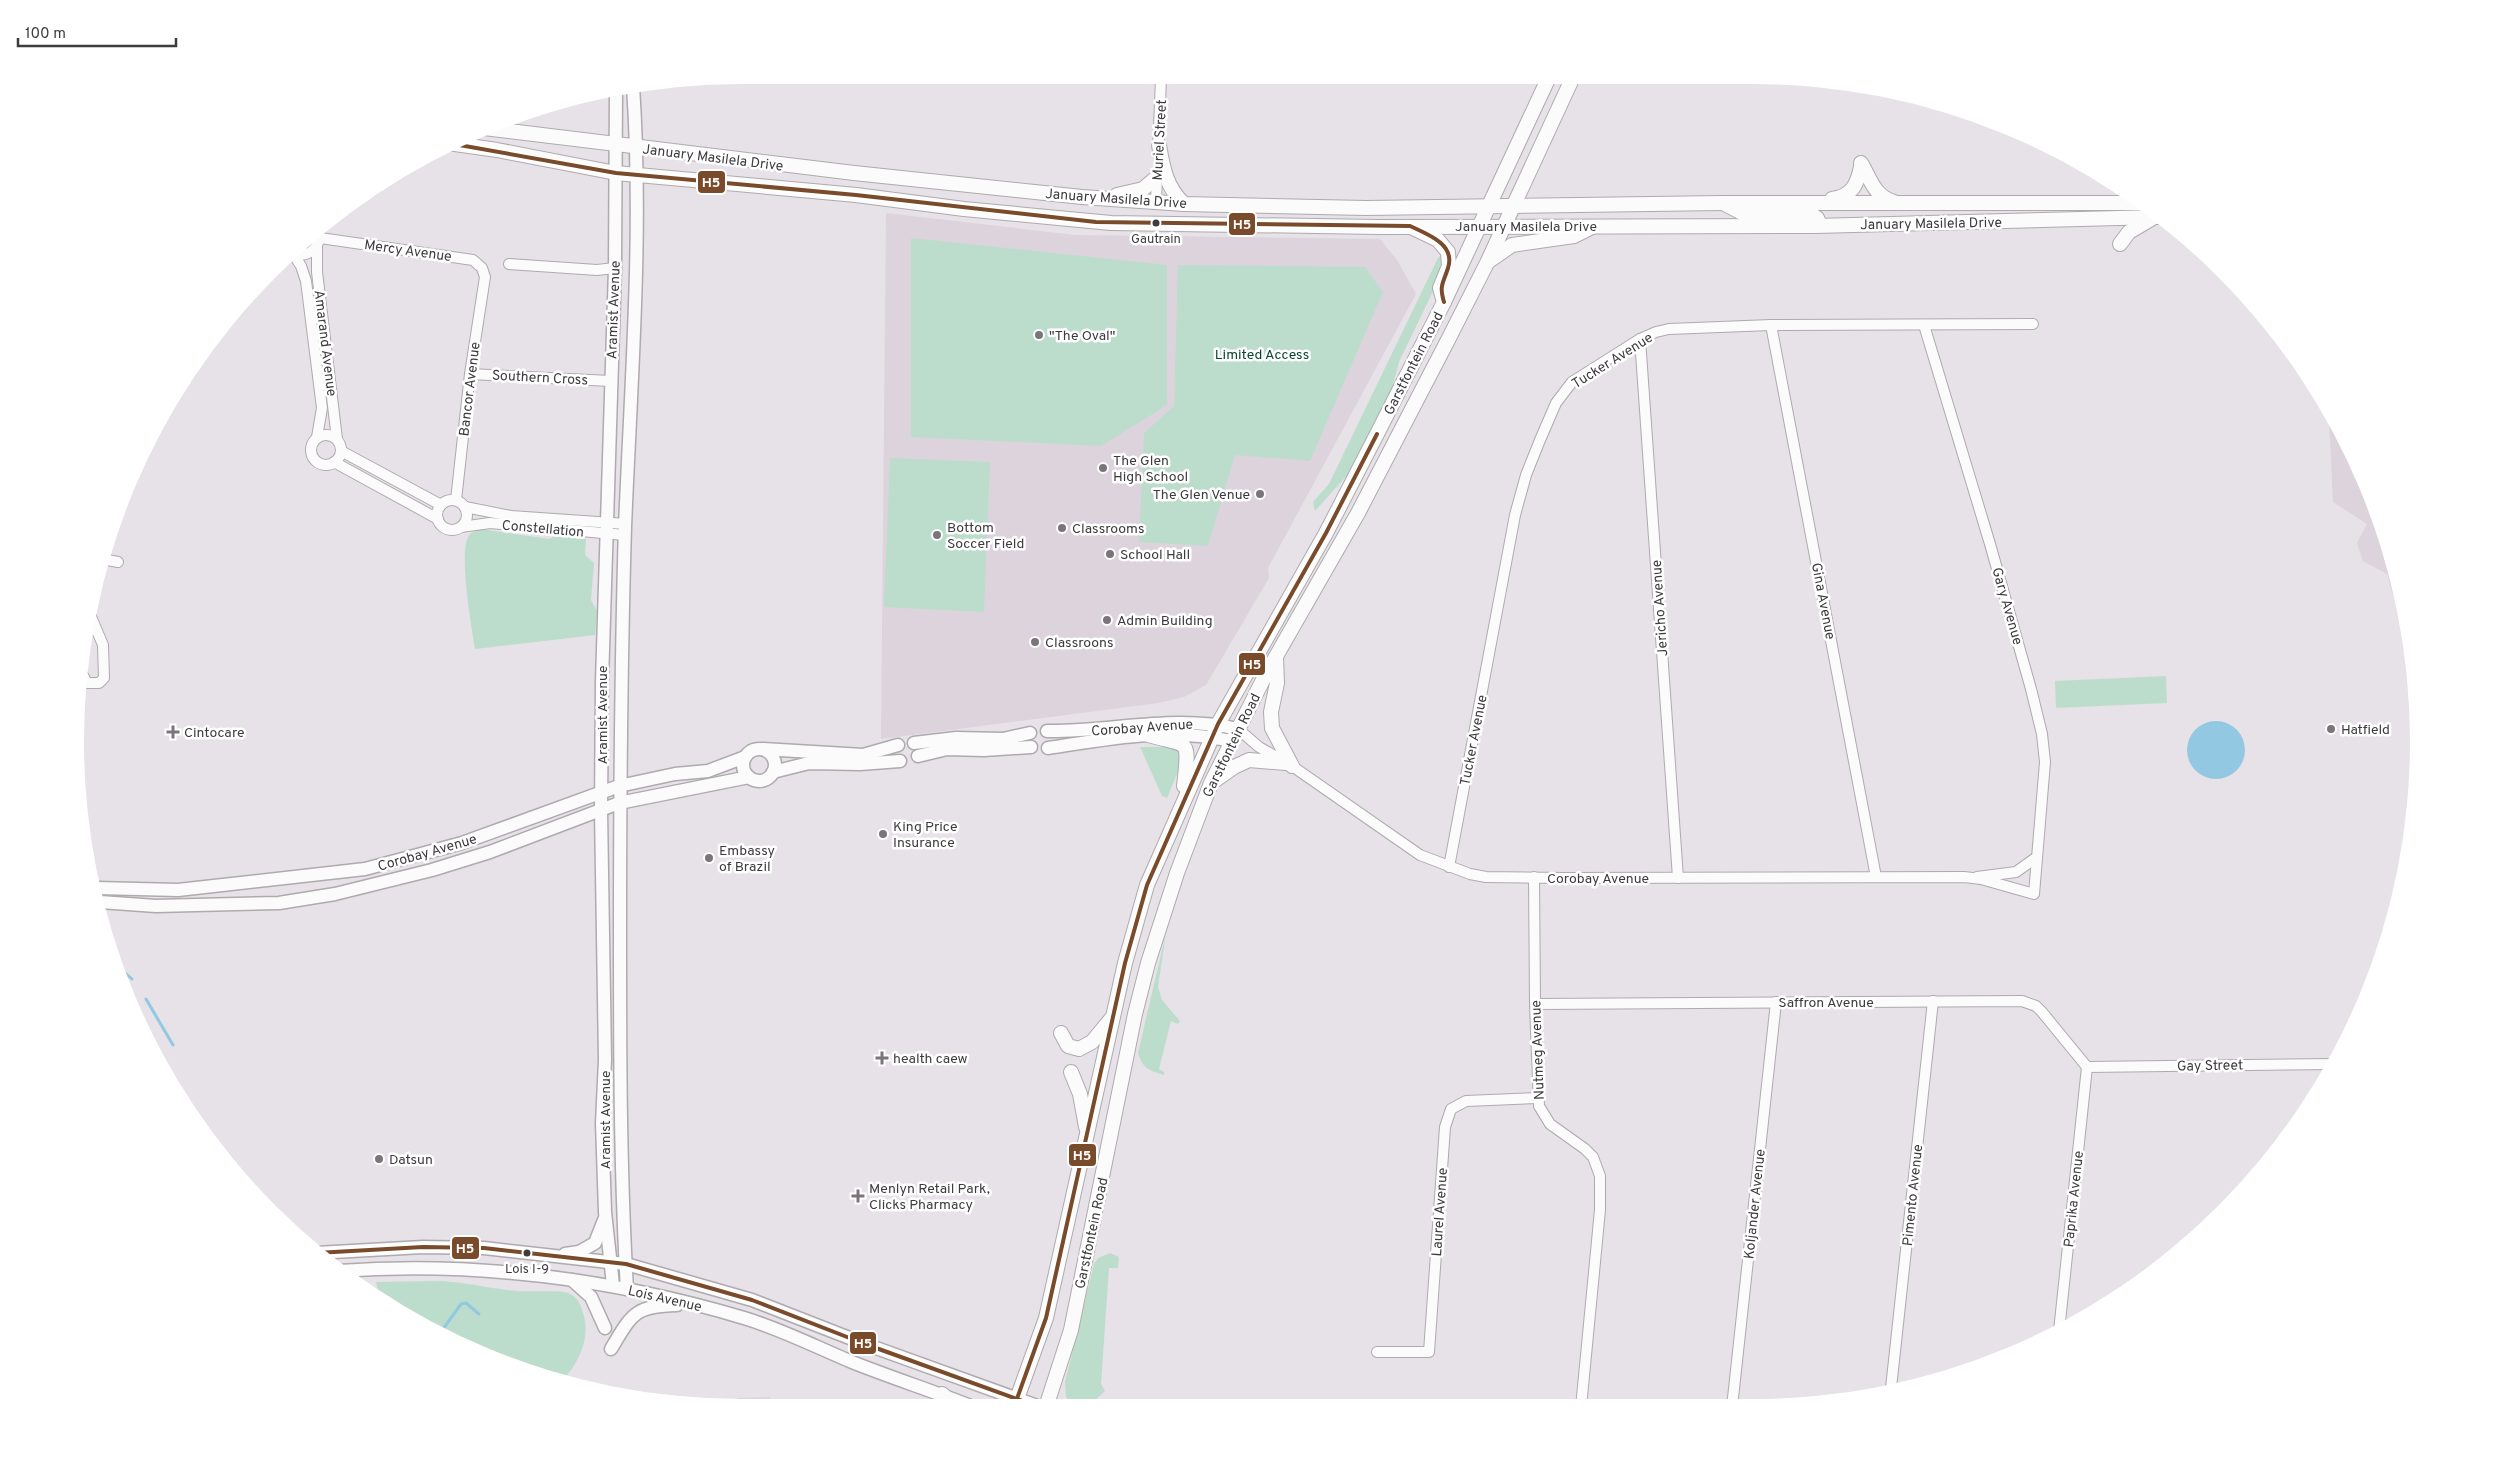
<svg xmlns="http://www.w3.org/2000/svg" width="2494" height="1483" viewBox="0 0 2494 1483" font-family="Overpass,sans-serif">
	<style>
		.built { fill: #dcd3dc }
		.green { fill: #bdddcc }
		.water { fill: #93c8e3 }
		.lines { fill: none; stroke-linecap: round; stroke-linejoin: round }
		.stream { stroke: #93c8e3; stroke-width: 3 }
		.minor-casing { stroke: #aeaaae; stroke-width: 12 }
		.tertiary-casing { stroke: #aeaaae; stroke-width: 15 }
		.secondary-casing { stroke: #aeaaae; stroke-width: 16 }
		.minor { stroke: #fbfbfb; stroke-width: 10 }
		.tertiary { stroke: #fbfbfb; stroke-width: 12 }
		.secondary { stroke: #fbfbfb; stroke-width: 14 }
		.bus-1-casing { stroke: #fff; stroke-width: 8 }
		.bus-1 { stroke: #7a4b2a; stroke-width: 4 }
		.bus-dot { fill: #3e3b3e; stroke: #fff; stroke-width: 2 }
		.poi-dot { fill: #797579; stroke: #fff; stroke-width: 2 }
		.labels { text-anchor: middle; stroke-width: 5; stroke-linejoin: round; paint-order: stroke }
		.bus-label { font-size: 13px; fill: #3e3b3e; stroke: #fff }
		.street-label { font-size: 14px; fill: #3e3b3e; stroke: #fff }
		.poi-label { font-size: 14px; fill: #3e3b3e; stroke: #fff; text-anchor: start }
		.park-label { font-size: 14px; fill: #0a462d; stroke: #fff }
		.line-badge { stroke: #fff; stroke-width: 2 }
		.badge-label { font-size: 14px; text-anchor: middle; font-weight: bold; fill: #fff }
	</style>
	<rect width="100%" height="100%" fill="#e7e2e7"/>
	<g class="built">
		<path d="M886,213L1075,235L1380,239L1397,260L1416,294L1268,568L1269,578L1206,685L1184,697L1158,703L881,739Z"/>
		<path d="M2331,417L2368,486L2404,604L2402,600L2395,602L2387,574L2363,561L2357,543L2367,524L2333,502L2329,418Z"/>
		<path d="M770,1397V1407H720L738,1398Z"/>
	</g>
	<g class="green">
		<path d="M911,238L1167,265V405L1101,446L911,437Z"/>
		<path d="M1443,253L1447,262L1399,362L1392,389L1350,472L1315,511L1313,502L1329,484L1438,258Z"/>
		<path d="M1178,265L1365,267L1383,292L1310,461L1235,455L1208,546L1139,542L1144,433L1174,406Z"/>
		<path d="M890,458L990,462L984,612L884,607Z"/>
		<path d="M480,529L549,539L561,534L586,539L585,555L594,563L591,600L597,611L595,635L475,649C472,629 457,547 470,534C472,532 477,531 480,529Z"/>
		<path d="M2166,676L2167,703L2056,708L2055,681Z"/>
		<path d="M1140,747H1169L1179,752L1181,764L1167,798L1162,796Z"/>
		<path d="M1166,933L1158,987L1162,1000L1180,1021L1178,1024L1171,1021L1159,1069L1164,1072V1075C1150,1071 1142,1068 1138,1053Z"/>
		<path d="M1110,1253L1119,1257L1118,1268H1109L1101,1384L1105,1391L1088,1407H1072L1066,1397L1065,1382L1094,1264L1098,1258Z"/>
		<path d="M434,1281C463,1281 490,1289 518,1291C529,1292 560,1290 568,1293C576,1296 580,1302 582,1310C592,1335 580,1361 563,1380L528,1373L371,1296L363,1289H371L379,1294L376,1282Z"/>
	</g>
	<circle class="water" cx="2216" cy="750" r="29"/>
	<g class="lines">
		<g class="stream">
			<path d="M114,963L132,979"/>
			<path d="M146,999L173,1045"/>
			<path d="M438,1329H443L461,1304L466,1303L479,1314"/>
		</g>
		<defs>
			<g id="minor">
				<path d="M1158,150L1161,79"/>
				<path d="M1156,202L1157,175"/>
				<path d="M320,238L473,260L482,268L485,277L470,374L456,500"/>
				<path d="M317,247V272L337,439"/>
				<path d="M291,253C308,260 324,246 318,228"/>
				<path d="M294,255L301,266L306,281L322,408L317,437"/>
				<path d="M509,264L597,270L615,268"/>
				<path d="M1771,325L1876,877"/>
				<path d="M1640,339L1678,878"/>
				<path d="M470,374L611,381"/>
				<circle cx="326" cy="450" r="15"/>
				<path d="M341,451L441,505"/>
				<path d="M334,462L438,519"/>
				<circle cx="452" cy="515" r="15"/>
				<path d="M465,507L511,516L626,524"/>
				<path d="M461,527L490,523L625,535"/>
				<path d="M102,559L118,562"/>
				<path d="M80,670L87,683H99L104,678L103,645L89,612"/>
				<path d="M1238,729L1259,747L1292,766L1420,855L1470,874L1486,877L1563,878L1964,877L1981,879L2034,894L2045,762L2042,734L2031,689L1990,544L1924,325"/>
				<path d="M1449,867L1515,515L1526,475L1540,440L1556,403L1572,382L1640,339L1656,332L1669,329L1771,325L2033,324"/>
				<path d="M1534,877L1535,1004L1539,1106L1550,1124L1585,1149L1593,1157L1600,1176V1210L1581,1407"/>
				<path d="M1977,877L2016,872L2037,857"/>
				<path d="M1535,1004L2022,1001L2036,1006L2042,1012L2087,1067"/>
				<path d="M2087,1067L2332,1064"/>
				<path d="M2059,1331L2087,1067"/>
				<path d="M1377,1352H1429L1445,1127L1451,1109L1466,1101L1537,1098"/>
				<path d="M1891,1388L1933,1001"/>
				<path d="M1732,1407L1776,1002"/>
			</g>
			<g id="tertiary">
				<path d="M1047,731C1111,732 1175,714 1238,729"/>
				<path d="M914,743L956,738L1003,739L1030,733"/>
				<path d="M1048,748C1113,738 1166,727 1232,741"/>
				<path d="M763,749L863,755L898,745"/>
				<circle cx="759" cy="765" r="16"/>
				<path d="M918,756L947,749L984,750L1031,747"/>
				<path d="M773,772L809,763L860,764L900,761"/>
				<path d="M97,888L178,890L365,869L462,843L619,786L675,774L708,771L745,757"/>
				<path d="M100,902L156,906L279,903L335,894L432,870L490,852L619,803L749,777"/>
				<path d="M316,1253L423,1247L484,1248L626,1264L752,1300L865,1344L1040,1407"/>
				<path d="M565,1254L579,1252L595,1243L604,1220"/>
				<path d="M339,1271C474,1261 614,1279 744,1318C781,1329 816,1347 852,1362C892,1378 933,1391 973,1407"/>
				<path d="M572,1280L591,1297L605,1328"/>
				<path d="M613,1285L605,1212L602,1123L605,1060L601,810L602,681L615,268L616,90"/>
				<path d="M627,1289C620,1170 620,1051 620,932C620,797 621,662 625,527C631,380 643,233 633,86"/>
				<path d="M611,1349C632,1314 634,1306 677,1305"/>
			</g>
			<g id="secondary">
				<path d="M484,128L854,173L1082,197L1184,204L1366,208L1722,203H2142"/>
				<path d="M448,143L497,150L616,173L856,195L964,209L1111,223L1379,227L1815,226L2158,217"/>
				<path d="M1159,145C1163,168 1166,187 1184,204"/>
				<path d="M1861,163C1871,180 1874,196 1894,202"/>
				<path d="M1117,195L1143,189L1157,177"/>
				<path d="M1832,199C1852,196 1857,185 1861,167"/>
				<path d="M1723,203L1744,214L1814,216L1817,218L1820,225"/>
				<path d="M1413,228L1438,240L1448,252L1449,266L1440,288L1444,302"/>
				<path d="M2120,244L2129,232L2151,219"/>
				<path d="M1489,261L1512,245L1574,236L1592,227"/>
				<path d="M1276,657L1277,683L1271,712L1272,728L1292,766"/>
				<path d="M1145,734C1189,748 1190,734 1184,786"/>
				<path d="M1214,781L1234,767L1249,760L1286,763"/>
				<path d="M1061,1033L1068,1046L1079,1049L1092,1042L1111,1019"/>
				<path d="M1071,1072L1080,1094L1086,1127"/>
				<path d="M942,1394L957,1407"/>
				<path d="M1014,1407L1046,1318L1125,963L1147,885L1218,724L1326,533L1377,434L1444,302L1549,77"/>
				<path d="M1046,1407L1071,1330L1135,1014L1148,963L1177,873L1211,783L1267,672L1358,513L1449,338L1487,263L1573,77"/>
			</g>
		</defs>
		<use href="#minor" class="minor-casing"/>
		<use href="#tertiary" class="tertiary-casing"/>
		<use href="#secondary" class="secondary-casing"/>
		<use href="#minor" class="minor"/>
		<use href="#tertiary" class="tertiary"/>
		<use href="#secondary" class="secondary"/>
		<defs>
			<g id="bus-1">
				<path d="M448,143L616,173L856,195L1096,222L1410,226C1427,234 1456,244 1448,268C1443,284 1439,285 1444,302"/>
				<path d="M316,1253L423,1247L484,1248L626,1264L752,1300L865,1344L1039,1407"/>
				<path d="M1014,1407L1046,1318L1125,963L1147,885L1218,724L1326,533L1377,434"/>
			</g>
		</defs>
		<use href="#bus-1" class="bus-1-casing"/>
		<use href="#bus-1" class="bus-1"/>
	</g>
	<g class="bus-dot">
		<circle cx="1156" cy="223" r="4.5"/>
		<circle cx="527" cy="1253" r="4.5"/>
	</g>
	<g class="poi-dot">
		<circle cx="1039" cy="335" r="5"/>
		<circle cx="1103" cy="468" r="5"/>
		<circle cx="1260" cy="494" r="5"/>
		<circle cx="1062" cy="528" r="5"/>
		<circle cx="937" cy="535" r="5"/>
		<circle cx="1110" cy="554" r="5"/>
		<circle cx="1107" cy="620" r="5"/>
		<circle cx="1035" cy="642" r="5"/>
		<circle cx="2331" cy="729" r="5"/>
		<path d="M170.5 724.5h5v5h5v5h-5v5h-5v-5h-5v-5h5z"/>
		<circle cx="883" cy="834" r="5"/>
		<circle cx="709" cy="858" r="5"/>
		<path d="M879.5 1050.5h5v5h5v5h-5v5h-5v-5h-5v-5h5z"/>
		<circle cx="379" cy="1159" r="5"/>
		<path d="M855.5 1188.5h5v5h5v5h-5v5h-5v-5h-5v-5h5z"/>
	</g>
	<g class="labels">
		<g class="bus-label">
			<text x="1156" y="243">Gautrain</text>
			<text x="527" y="1273">Lois I-9</text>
		</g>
		<g class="street-label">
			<text transform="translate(1159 140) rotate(-87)" y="5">Muriel Street</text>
			<text transform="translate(713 157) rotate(7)" y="5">January Masilela Drive</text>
			<text transform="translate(1116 198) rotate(4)" y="5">January Masilela Drive</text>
			<text transform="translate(1931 223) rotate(-1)" y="5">January Masilela Drive</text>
			<text x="1526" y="231">January Masilela Drive</text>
			<text transform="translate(408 250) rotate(8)" y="5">Mercy Avenue</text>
			<text transform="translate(613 310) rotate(-88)" y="5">Aramist Avenue</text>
			<text transform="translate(326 343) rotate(83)" y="5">Amarand Avenue</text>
			<text transform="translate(1612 360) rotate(-32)" y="5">Tucker Avenue</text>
			<text transform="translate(1413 363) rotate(-63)" y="5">Garstfontein Road</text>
			<text transform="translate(540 377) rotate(3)" y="5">Southern Cross</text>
			<text transform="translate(469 389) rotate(-83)" y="5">Bancor Avenue</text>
			<text transform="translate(543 528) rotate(5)" y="5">Constellation</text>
			<text transform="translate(1824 601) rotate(79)" y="5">Gina Avenue</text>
			<text transform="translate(2008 606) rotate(74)" y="5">Gary Avenue</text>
			<text transform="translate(1659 608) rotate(-94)" y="5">Jericho Avenue</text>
			<text transform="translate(602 715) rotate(-90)" y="5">Aramist Avenue</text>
			<text transform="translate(1142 727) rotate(-4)" y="5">Corobay Avenue</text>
			<text transform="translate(1473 740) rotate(-79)" y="5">Tucker Avenue</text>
			<text transform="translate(1231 745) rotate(-64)" y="5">Garstfontein Road</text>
			<text transform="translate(427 852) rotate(-16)" y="5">Corobay Avenue</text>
			<text x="1598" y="883">Corobay Avenue</text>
			<text x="1826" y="1007">Saffron Avenue</text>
			<text transform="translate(1537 1050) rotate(-92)" y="5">Nutmeg Avenue</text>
			<text transform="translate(2210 1065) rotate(-1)" y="5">Gay Street</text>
			<text transform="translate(605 1120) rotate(-90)" y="5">Aramist Avenue</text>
			<text transform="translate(1912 1195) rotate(-84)" y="5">Pimento Avenue</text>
			<text transform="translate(2073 1199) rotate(-84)" y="5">Paprika Avenue</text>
			<text transform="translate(1754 1204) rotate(-84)" y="5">Koljander Avenue</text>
			<text transform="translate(1439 1212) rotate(-86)" y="5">Laurel Avenue</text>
			<text transform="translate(1091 1233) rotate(-78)" y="5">Garstfontein Road</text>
			<text transform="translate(665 1298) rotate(13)" y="5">Lois Avenue</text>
		</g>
		<g class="poi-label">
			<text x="1049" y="340">"The Oval"</text>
			<text x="1113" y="465">The Glen<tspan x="1113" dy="16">High School</tspan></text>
			<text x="1250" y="499" text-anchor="end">The Glen Venue</text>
			<text x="947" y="532">Bottom<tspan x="947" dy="16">Soccer Field</tspan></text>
			<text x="1072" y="533">Classrooms</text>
			<text x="1120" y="559">School Hall</text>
			<text x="1117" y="625">Admin Building</text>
			<text x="1045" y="647">Classroons</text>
			<text x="2341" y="734">Hatfield</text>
			<text x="184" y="737">Cintocare</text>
			<text x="893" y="831">King Price<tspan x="893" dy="16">Insurance</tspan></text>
			<text x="719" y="855">Embassy<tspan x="719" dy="16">of Brazil</tspan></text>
			<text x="893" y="1063">health caew</text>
			<text x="389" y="1164">Datsun</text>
			<text x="869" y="1193">Menlyn Retail Park,<tspan x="869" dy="16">Clicks Pharmacy</tspan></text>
		</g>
		<g class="park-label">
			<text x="1262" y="359">Limited Access</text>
		</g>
	</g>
	<path d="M0 0H2494V1483H0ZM741 84H1753A657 657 0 0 1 2410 741V742A657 657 0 0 1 1753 1399H741A657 657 0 0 1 84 742V741A657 657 0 0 1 741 84Z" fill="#fff" fill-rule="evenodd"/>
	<g class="line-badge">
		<rect x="697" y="170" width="29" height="24" rx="5" fill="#7a4b2a"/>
		<rect x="1228" y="212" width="28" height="24" rx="5" fill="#7a4b2a"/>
		<rect x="1238" y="652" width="28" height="24" rx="5" fill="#7a4b2a"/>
		<rect x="1068" y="1143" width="29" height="24" rx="5" fill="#7a4b2a"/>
		<rect x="451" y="1236" width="29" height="24" rx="5" fill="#7a4b2a"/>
		<rect x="849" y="1331" width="28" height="24" rx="5" fill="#7a4b2a"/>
	</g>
	<g class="badge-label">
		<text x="711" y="187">H5</text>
		<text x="1242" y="229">H5</text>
		<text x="1252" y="669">H5</text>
		<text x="1082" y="1160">H5</text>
		<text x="465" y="1253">H5</text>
		<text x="863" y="1348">H5</text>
	</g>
	<path d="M18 38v8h158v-8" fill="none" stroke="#3e3b3e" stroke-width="2.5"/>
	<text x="25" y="38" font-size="15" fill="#3e3b3e" stroke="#ffffff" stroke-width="4" paint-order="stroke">100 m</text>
</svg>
